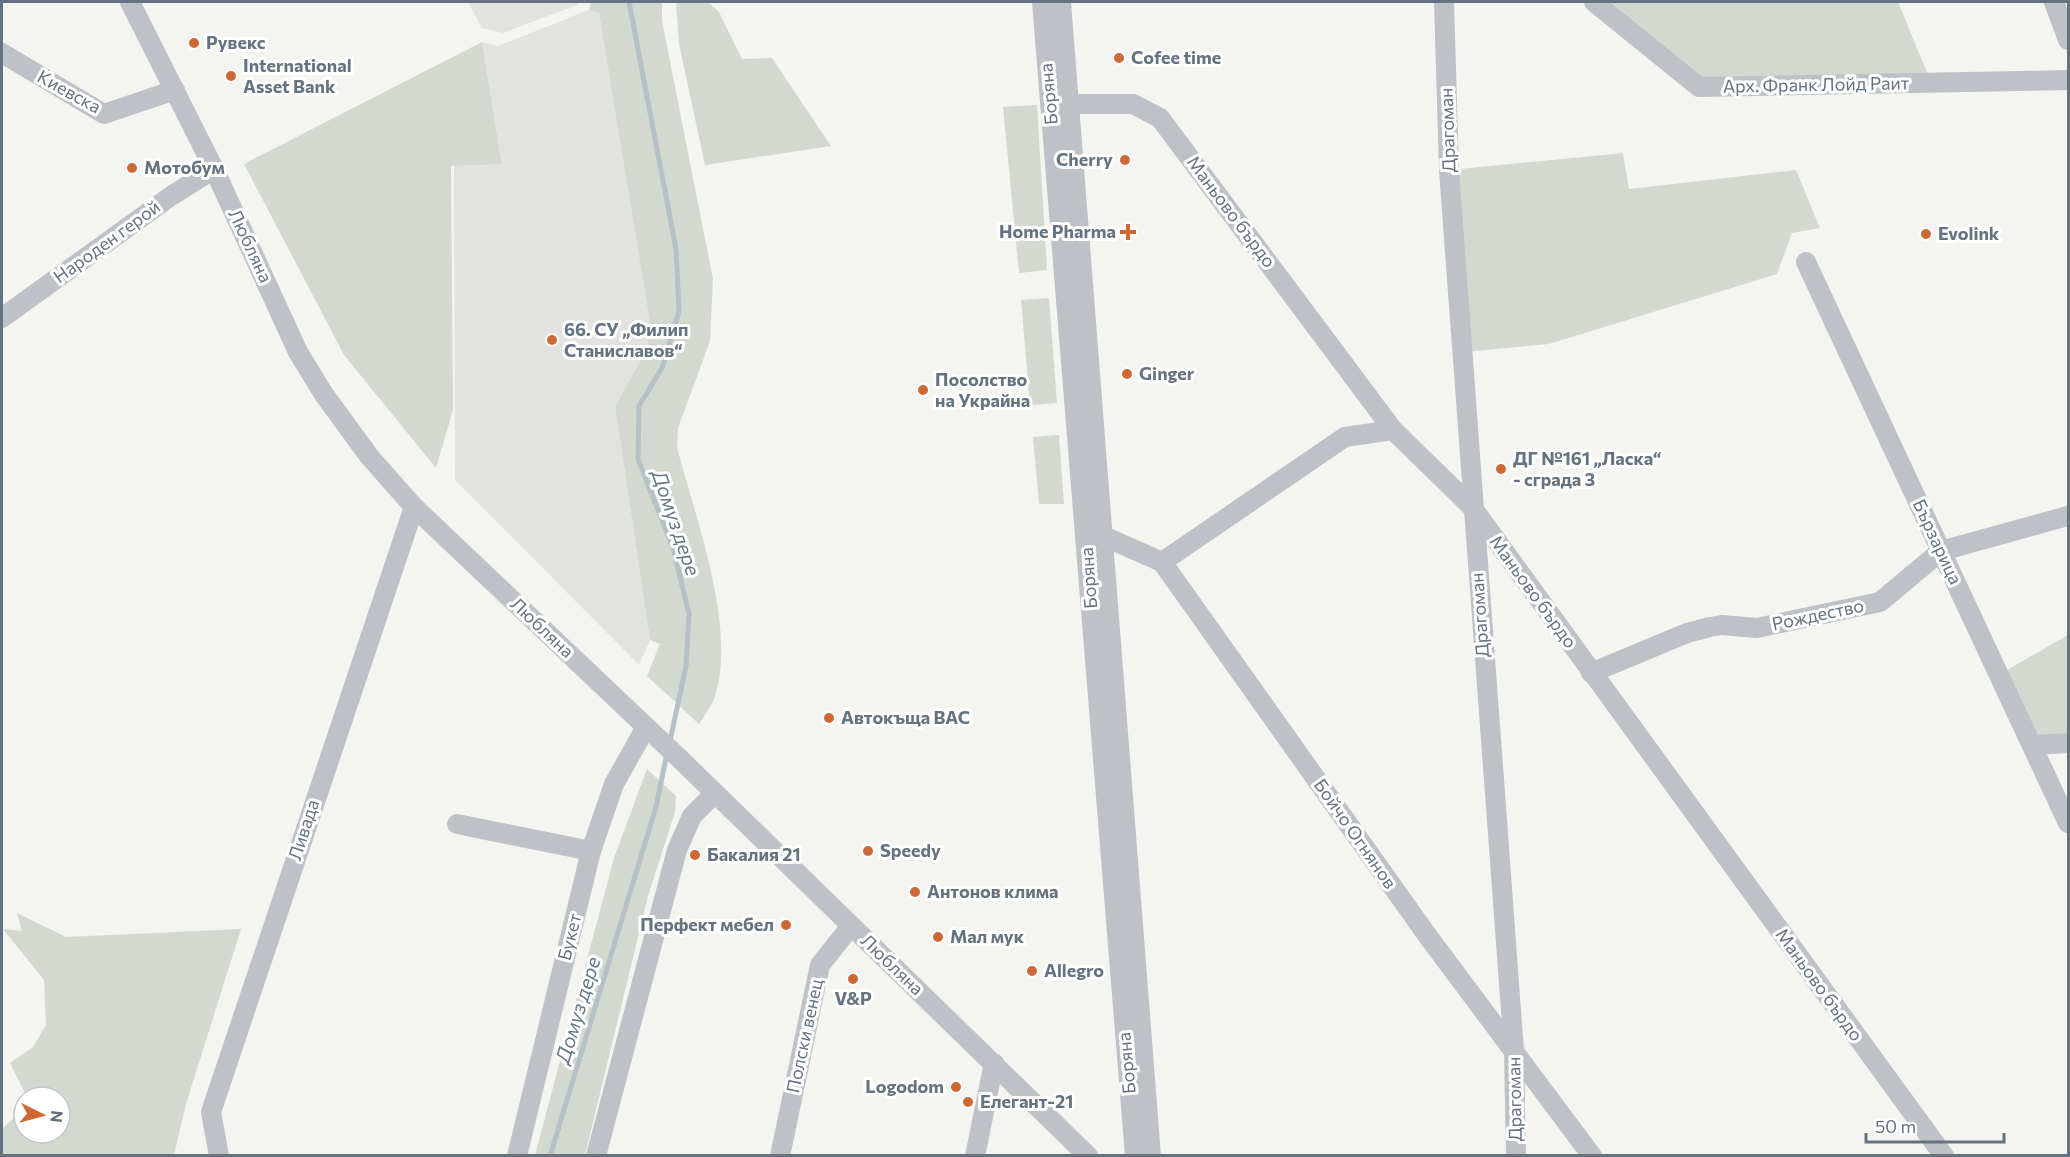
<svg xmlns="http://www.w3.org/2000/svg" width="2070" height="1157" viewBox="0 0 2070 1157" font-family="Commissioner,sans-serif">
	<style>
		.built { fill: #e2e3e1 }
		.green { fill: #d3d9d1 }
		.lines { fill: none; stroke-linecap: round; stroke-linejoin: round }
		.stream { stroke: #b7c0c5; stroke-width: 5 }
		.minor { stroke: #bec1c5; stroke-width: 20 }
		.poi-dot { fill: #d06835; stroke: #fff; stroke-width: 2 }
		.labels { text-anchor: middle; stroke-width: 6; stroke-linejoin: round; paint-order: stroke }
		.poi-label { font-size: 18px; font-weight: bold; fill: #66727f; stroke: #fff; text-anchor: start }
		.street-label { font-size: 18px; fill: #66727f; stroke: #fff }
		.water-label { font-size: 20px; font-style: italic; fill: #677983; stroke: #fff }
	</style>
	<rect width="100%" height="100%" fill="#f4f4f1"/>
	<g class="built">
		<path d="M468,2H579L577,5L503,33L482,28Z"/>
		<path d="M589,10L599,13L652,328L646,351L615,406L650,640L639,665L455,480L454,165L502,163L482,42L498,46Z"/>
	</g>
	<g class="green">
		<path d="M591,2H662V21L713,279L710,341L678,428L677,447C695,517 737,626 715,696C712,706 704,716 699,724L647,676L660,644L650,640L615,406L646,351L651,328L599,13L589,10Z"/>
		<path d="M676,2H708L719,12L742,59L772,58L831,146L705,165L679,44Z"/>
		<path d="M1594,2H1898L1931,82L1699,87Z"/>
		<path d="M482,42L502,164L451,166L453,410L436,468L344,355L244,164Z"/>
		<path d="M1037,105L1047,270L1019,273L1003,107Z"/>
		<path d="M1623,153L1629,189L1796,170L1820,228L1792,233L1777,274L1549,344L1464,352L1449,170Z"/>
		<path d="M1049,298L1057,403L1030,405L1021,300Z"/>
		<path d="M1059,435L1064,504H1039L1033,437Z"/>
		<path d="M2068,635V733L2028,736L2000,674Z"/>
		<path d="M647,769L676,796L675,812L648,896L585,1155H535L614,858Z"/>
		<path d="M17,913L66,937L241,929L186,1104L174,1155H2V1129L16,1116L24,1103V1133H60V1097H27L10,1063L33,1047L46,1025L44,980L3,929L22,931Z"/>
	</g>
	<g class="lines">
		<g class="stream">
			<path d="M629,2L676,249L679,311L662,368L639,406L638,459L673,548L689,614L686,666L670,741"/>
			<path d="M550,1156L656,807L667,753"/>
		</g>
		<g class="minor">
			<path d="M130,2L214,169L298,352L323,393L369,456L414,507L680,759L1088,1156"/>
			<path d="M1042,2L1135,1156"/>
			<path d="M1061,2L1151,1156"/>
			<path d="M1444,2L1449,170L1514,1051L1516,1156"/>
			<path d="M1594,2L1699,87L2068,80"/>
			<path d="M2054,2L2068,40"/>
			<path d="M2,53L104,114L175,90"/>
			<path d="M1070,104H1133L1160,118L1393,430L1472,507L1944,1156"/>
			<path d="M1806,262L2068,823"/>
			<path d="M2,318L171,196L214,169"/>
			<path d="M1101,535L1162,562L1427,935L1592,1156"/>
			<path d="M1162,562L1345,437L1393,430"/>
			<path d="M1591,673L1687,633L1710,627L1722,625L1757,628L1880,602L1941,551L2068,516"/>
			<path d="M2032,745L2068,743"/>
			<path d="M457,824L591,851"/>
			<path d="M219,1156L211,1112L414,507"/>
			<path d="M517,1156L591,851L614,784L646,727"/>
			<path d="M596,1156L677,850L692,816L715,793"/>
			<path d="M780,1156L820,965L851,926"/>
			<path d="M975,1156L994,1063"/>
		</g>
	</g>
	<g class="poi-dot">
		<circle cx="194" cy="43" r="6"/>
		<circle cx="1119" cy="58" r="6"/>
		<circle cx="231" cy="76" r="6"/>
		<circle cx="1125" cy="160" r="6"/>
		<circle cx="132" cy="168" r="6"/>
		<path d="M1125 223h6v6h6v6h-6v6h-6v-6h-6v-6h6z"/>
		<circle cx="1926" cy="234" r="6"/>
		<circle cx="552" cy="340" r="6"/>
		<circle cx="1127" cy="374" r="6"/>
		<circle cx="923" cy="390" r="6"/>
		<circle cx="1501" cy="469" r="6"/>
		<circle cx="829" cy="718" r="6"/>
		<circle cx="868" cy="851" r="6"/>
		<circle cx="695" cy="855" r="6"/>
		<circle cx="915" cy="892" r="6"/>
		<circle cx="786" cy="925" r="6"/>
		<circle cx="938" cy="937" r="6"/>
		<circle cx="1032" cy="971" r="6"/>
		<circle cx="853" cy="979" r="6"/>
		<circle cx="956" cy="1087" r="6"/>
		<circle cx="968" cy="1102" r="6"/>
	</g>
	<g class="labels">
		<g class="poi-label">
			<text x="206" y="49">Рувекс</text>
			<text x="1131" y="64">Cofee time</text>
			<text x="243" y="72">International<tspan x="243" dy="21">Asset Bank</tspan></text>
			<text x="1113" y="166" text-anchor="end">Cherry</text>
			<text x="144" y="174">Мотобум</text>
			<text x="1116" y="238" text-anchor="end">Home Pharma</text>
			<text x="1938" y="240">Evolink</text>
			<text x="564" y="336">66. СУ „Филип<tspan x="564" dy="21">Станиславов“</tspan></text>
			<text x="1139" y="380">Ginger</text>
			<text x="935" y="386">Посолство<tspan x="935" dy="21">на Украйна</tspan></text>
			<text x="1513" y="465">ДГ №161 „Ласка“<tspan x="1513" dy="21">- сграда 3</tspan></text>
			<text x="841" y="724">Автокъща ВАС</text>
			<text x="880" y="857">Speedy</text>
			<text x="707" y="861">Бакалия 21</text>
			<text x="927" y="898">Антонов клима</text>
			<text x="774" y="931" text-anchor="end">Перфект мебел</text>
			<text x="950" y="943">Мал мук</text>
			<text x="1044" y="977">Allegro</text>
			<text x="853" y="1005" text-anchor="middle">V&amp;P</text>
			<text x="944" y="1093" text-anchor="end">Logodom</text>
			<text x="980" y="1108">Елегант-21</text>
		</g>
		<g class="street-label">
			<text transform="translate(1816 85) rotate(-1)" y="6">Арх. Франк Лойд Раит</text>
			<text transform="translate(69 92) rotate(29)" y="6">Киевска</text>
			<text transform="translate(1049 94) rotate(-95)" y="6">Боряна</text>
			<text transform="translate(1448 130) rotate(-92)" y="6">Драгоман</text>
			<text transform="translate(1231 212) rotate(53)" y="6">Маньово бърдо</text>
			<text transform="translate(107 242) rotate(-36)" y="6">Народен герой</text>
			<text transform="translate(250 246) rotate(65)" y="6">Любляна</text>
			<text transform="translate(1937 542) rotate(65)" y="6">Бързарица</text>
			<text transform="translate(1089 578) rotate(-94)" y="6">Боряна</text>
			<text transform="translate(1533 592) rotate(54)" y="6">Маньово бърдо</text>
			<text transform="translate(1480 615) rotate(-94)" y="6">Драгоман</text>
			<text transform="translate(1818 615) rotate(-12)" y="6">Рождество</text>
			<text transform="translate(542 628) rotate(43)" y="6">Любляна</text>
			<text transform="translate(304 830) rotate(-72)" y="6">Ливада</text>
			<text transform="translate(1355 834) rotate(55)" y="6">Бойчо Огнянов</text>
			<text transform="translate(570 937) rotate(-76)" y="6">Букет</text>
			<text transform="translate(892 965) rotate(44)" y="6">Любляна</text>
			<text transform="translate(1819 985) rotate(54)" y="6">Маньово бърдо</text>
			<text transform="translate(805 1036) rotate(-78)" y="6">Полски венец</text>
			<text transform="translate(1127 1063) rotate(-95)" y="6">Боряна</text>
			<text transform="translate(1515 1099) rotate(-91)" y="6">Драгоман</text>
		</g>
		<g class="water-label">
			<text transform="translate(676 523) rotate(71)" y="7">Домуз дере</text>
			<text transform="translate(578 1010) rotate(-73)" y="7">Домуз дере</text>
		</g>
	</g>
	<rect width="2070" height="1157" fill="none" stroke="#66727f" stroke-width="6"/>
	<g transform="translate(42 1115) rotate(96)"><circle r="28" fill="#ffffff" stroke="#c2c7cc" stroke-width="1.5"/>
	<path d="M0-4.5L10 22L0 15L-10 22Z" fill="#d06835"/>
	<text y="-9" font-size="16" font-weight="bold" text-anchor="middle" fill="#66727f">N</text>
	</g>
	<path d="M1866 1133v9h138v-9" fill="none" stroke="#66727f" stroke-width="3"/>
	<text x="1875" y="1133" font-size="18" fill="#66727f" stroke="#ffffff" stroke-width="4.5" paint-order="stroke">50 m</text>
</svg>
